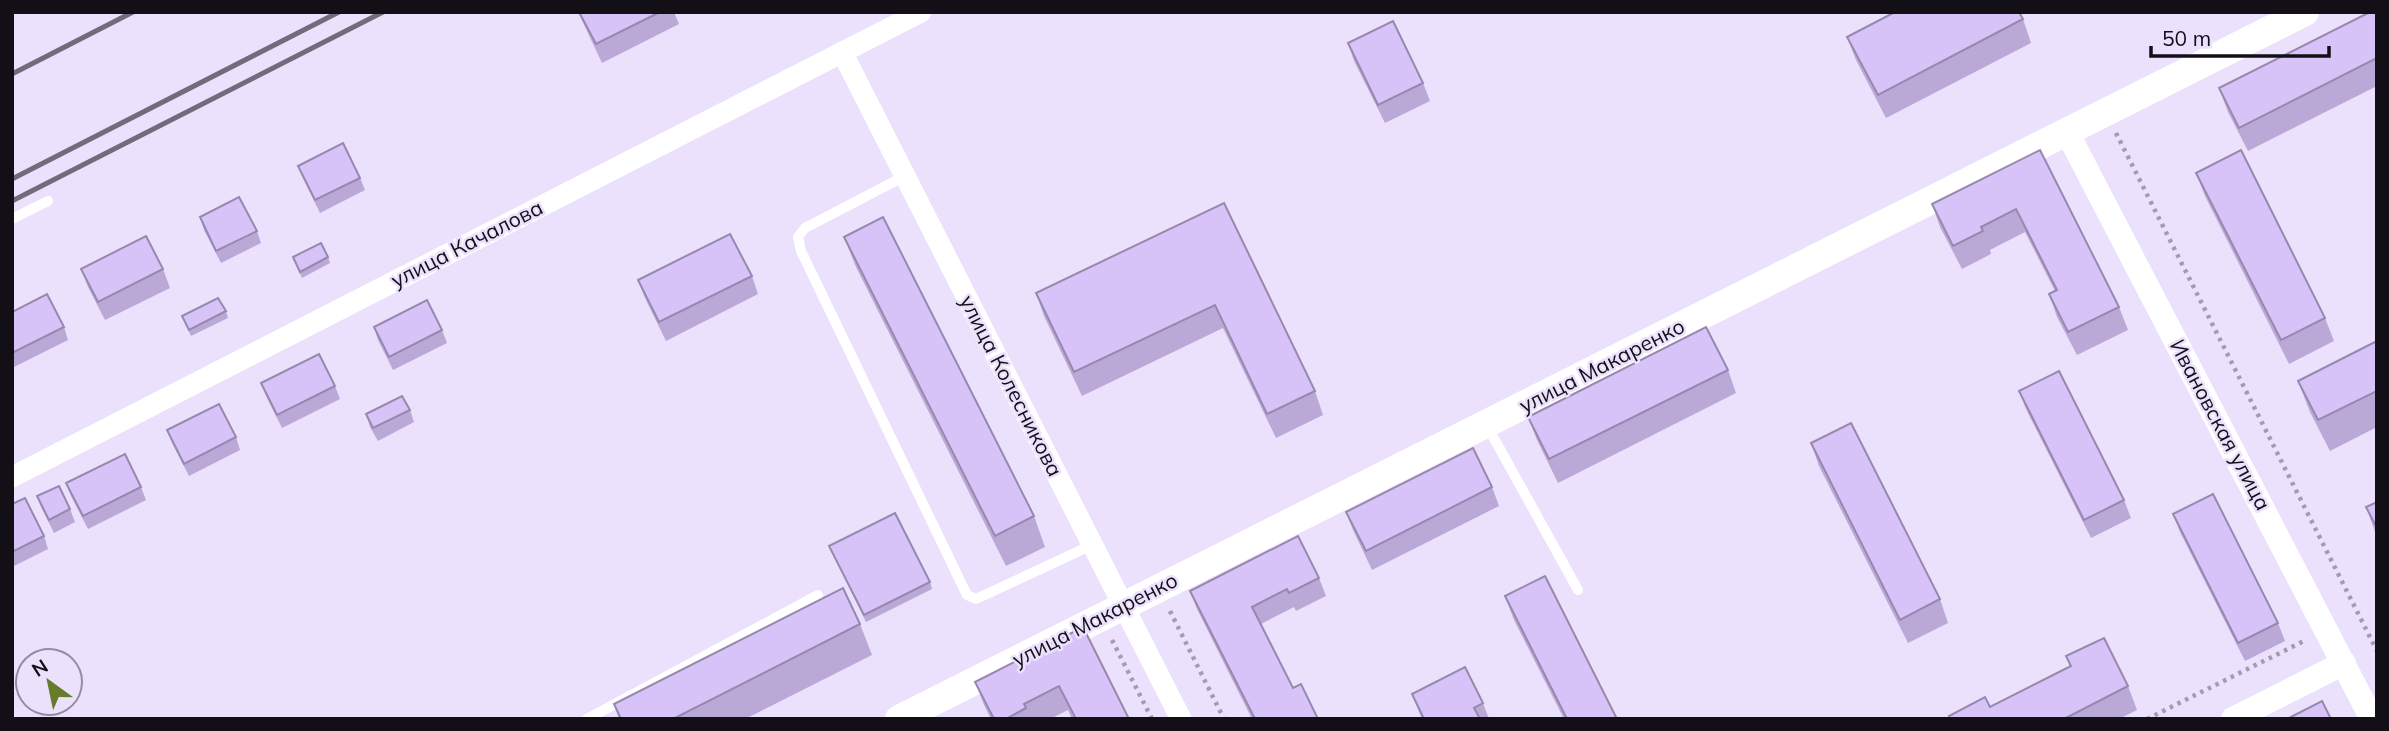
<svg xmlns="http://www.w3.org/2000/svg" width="2389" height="731" viewBox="0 0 2389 731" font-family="Mulish,sans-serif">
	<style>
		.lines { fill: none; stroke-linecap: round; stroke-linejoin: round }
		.path { stroke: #a39bb0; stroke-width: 4.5; stroke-dasharray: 3.5 5; stroke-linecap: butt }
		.service { stroke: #fff; stroke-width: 10 }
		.minor { stroke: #fff; stroke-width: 21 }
		.tertiary { stroke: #fff; stroke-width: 24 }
		.secondary { stroke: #fff; stroke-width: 28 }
		.rail { stroke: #716b7b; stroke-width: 5 }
		.wall { fill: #baa8d6 }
		.building { fill: #d8c3f9; stroke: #9788ae; stroke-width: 2 }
		.labels { text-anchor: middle; stroke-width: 5; stroke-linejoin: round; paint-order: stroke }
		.street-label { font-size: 21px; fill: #120f17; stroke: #ebe1fc }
	</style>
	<rect width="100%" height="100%" fill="#ebe1fc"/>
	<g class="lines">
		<g class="path">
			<path d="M2116,133L2377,651"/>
			<path d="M1170,611L1224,719"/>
			<path d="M1112,640L1152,719"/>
			<path d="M2147,719L2306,640"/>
		</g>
		<g class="service">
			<path d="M905,176L805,228L798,237L801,251L967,595L976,599L1092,545"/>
			<path d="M12,219L48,201"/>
			<path d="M1486,424L1578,590"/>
			<path d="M587,719L818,595"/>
		</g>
		<g class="minor">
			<path d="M842,52L1181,719"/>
			<path d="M12,477L921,12"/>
		</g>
		<g class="tertiary">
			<path d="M2067,132L2372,719"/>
			<path d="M2233,719L2344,663"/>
		</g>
		<path class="secondary" d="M899,719L2305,12"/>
		<g class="rail">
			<path d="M12,74L133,12"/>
			<path d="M12,179L339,12"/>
			<path d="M12,201L383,12"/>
		</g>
	</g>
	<g class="wall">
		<path d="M578,12H674L679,24L602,63Z"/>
		<path d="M2377,12V86L2248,151L2228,112L2219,88Z"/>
		<path d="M2023,19L2031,43L1886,118L1856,60L1847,37Z"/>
		<path d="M1348,43L1423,83L1430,101L1385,123L1354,61Z"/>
		<path d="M2040,150L2119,307L2128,330L2077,355L2057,317L2049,294L2055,291L2025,232L1990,250L1991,254L1962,269L1940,227L1932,204Z"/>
		<path d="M298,166L360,178L365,190L320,213L303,178Z"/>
		<path d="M2196,173L2325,318L2334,341L2289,364L2205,196Z"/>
		<path d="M1224,203L1315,391L1323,415L1276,438L1223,328L1082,396L1044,316L1036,293Z"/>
		<path d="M200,217L257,231L261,243L221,263L204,230Z"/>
		<path d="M844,237L1034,516L1045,547L1006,566L856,267Z"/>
		<path d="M293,257H328L330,263L302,278Z"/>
		<path d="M81,269H163L170,288L105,320L88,287Z"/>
		<path d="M752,276L758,294L666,341L645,298L638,280Z"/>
		<path d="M226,311L228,318L191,336L182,316Z"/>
		<path d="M12,312L64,327L68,340L12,368Z"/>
		<path d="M374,327L442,330L447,343L393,370L378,340Z"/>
		<path d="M2377,341V427L2330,451L2310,412L2298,381Z"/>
		<path d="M1728,370L1736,393L1558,483L1537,440L1528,417Z"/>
		<path d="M261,383L335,386L340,399L282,428L266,396Z"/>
		<path d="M2019,391L2124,500L2131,518L2091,538L2026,409Z"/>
		<path d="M410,410L414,422L378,441L370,427L366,414Z"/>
		<path d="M167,430L236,437L240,450L189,476L172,443Z"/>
		<path d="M1811,443L1940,599L1948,623L1908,643L1819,466Z"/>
		<path d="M66,483L141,487L146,500L88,529L71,496Z"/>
		<path d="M1492,487L1499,506L1372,570L1353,530L1346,512Z"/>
		<path d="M37,496L70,509L75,522L54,533L42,509Z"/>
		<path d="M2377,502V537L2366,507Z"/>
		<path d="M12,504L44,536L48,549L12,567Z"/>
		<path d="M2173,514L2278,623L2285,641L2245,661L2180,532Z"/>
		<path d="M829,546L930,582L932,589L866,622Z"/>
		<path d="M1319,578L1326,596L1296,611L1294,607L1261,624L1293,688L1318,719H1252L1197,609L1190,591Z"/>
		<path d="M1505,596L1617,719H1564L1514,620Z"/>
		<path d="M860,624L872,655L745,719H619L614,704Z"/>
		<path d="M1083,627L1129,719H1072L1068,710L1050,719H991L984,705L975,682Z"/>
		<path d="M2066,656L2128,686L2137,710L2119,719H1950L1990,707L2070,666Z"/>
		<path d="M1412,694L1483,703L1489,719H1422Z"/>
	</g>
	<g class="building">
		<path d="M579,12H660L596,44Z"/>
		<path d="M1895,12H2019L2023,19L1878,95L1847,37Z"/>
		<path d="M2370,12H2377V58L2239,128L2219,88Z"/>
		<path d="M1393,21L1423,83L1378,105L1348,43Z"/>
		<path d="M343,143L360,178L315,200L298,166Z"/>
		<path d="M2040,150L2119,307L2068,332L2049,294L2057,290L2016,209L1981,227L1983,231L1953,246L1932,204Z"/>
		<path d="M2241,150L2325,318L2281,340L2196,173Z"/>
		<path d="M239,197L257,231L216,251L200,217Z"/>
		<path d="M1224,203L1315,391L1267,414L1215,305L1074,372L1036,293Z"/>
		<path d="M883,217L1034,516L995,536L844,237Z"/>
		<path d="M730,234L752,276L659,322L638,280Z"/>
		<path d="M146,236L163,269L98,302L81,269Z"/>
		<path d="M321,243L328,257L300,272L293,257Z"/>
		<path d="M47,294L64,327L12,353V312Z"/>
		<path d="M218,298L226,311L189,330L182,316Z"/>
		<path d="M427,300L442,330L389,357L374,327Z"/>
		<path d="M1706,327L1728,370L1549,459L1528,417Z"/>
		<path d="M2377,341V391L2318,420L2298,381Z"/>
		<path d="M319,354L335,386L277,415L261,383Z"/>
		<path d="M2059,371L2124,500L2084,520L2019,391Z"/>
		<path d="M402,396L410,410L373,428L366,414Z"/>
		<path d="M219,404L236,437L184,464L167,430Z"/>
		<path d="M1851,423L1940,599L1900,620L1811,443Z"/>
		<path d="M1473,448L1492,487L1366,551L1346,512Z"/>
		<path d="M125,454L141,487L83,516L66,483Z"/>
		<path d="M59,486L70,509L49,520L37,496Z"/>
		<path d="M2213,494L2278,623L2238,643L2173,514Z"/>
		<path d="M25,498L44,536L12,552V504Z"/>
		<path d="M2377,502V528L2366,507Z"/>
		<path d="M895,513L930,582L864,615L829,546Z"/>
		<path d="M1298,536L1319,578L1289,593L1287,589L1252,607L1293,688L1301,684L1318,719H1255L1190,591Z"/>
		<path d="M1545,576L1617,719H1567L1505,596Z"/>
		<path d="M843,588L860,624L673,719H621L614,704Z"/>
		<path d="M1083,627L1129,719H1076L1059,686L1024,704L1026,708L1006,719H994L975,682Z"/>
		<path d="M2104,638L2128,686L2064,719H1950L1949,716L1985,697L1990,707L2071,666L2066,656Z"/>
		<path d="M1465,667L1483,703L1474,708L1480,719H1424L1412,694Z"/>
		<path d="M2322,701L2331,719H2287Z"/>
	</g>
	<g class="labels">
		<g class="street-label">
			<text transform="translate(467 244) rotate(-27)" y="7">улица Качалова</text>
			<text transform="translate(1602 366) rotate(-27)" y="7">улица Макаренко</text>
			<text transform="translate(1011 386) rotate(63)" y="7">улица Колесникова</text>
			<text transform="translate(2220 425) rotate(62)" y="7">Ивановская улица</text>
			<text transform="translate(1095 620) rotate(-27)" y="7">улица Макаренко</text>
		</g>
	</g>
	<rect width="2389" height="731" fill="none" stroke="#120f17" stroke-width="28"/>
	<g transform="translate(49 682) rotate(327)"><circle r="33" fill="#ebe1fc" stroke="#948da0" stroke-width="2"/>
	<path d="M0-5L12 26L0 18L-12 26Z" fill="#667b2c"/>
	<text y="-10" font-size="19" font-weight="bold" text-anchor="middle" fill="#120f17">N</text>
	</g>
	<path d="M2151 46v10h178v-10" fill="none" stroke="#120f17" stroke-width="3.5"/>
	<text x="2162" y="46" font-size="21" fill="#120f17" stroke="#ebe1fc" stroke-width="5" paint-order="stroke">50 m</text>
</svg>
